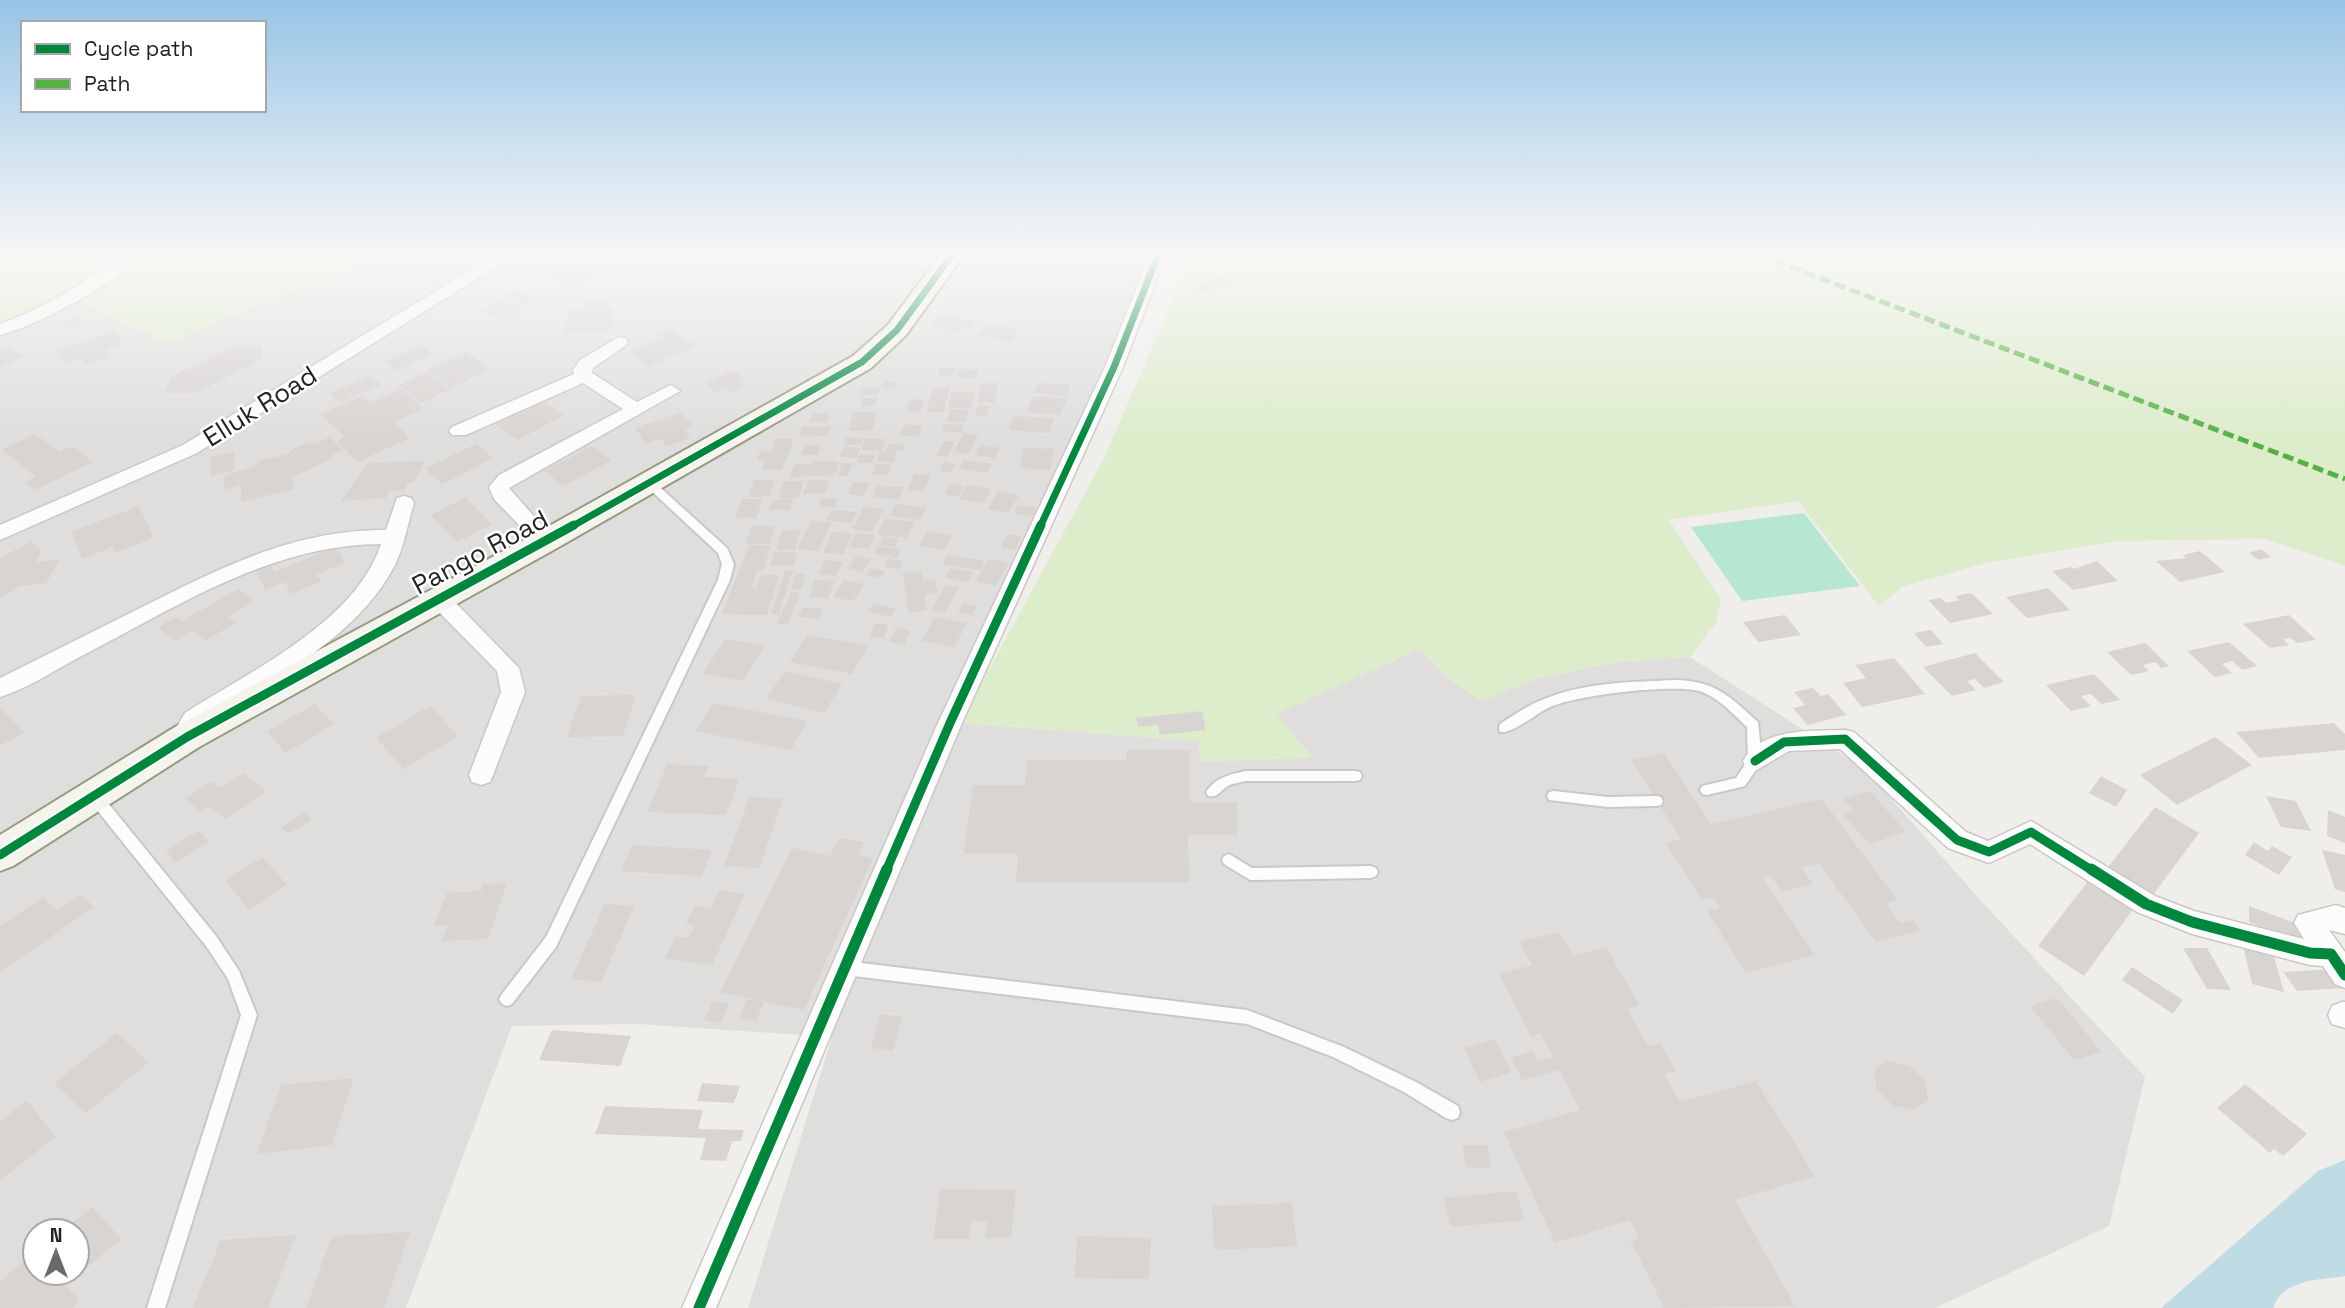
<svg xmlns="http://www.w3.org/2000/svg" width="2345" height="1308" viewBox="0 0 2345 1308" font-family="'Space Grotesk',sans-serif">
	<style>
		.residential { fill: #dfdedc; fill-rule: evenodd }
		.grass { fill: #ddeccb }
		.pitch { fill: #b7e6d2 }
		.parking { fill: #e0dfde }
		.water { fill: #bfdbe3 }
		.building { fill: #d7d4d2 }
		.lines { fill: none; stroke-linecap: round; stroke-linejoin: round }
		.lane-casing { stroke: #c9c8c7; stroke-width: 4 }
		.street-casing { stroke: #c9c8c7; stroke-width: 3 }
		.secondary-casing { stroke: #999a82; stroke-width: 4 }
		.lane { fill: #fdfcfc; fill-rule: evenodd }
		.street { fill: #fdfcfc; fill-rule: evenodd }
		.secondary { fill: #f4f4ed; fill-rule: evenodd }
		.quiet { stroke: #55b145; stroke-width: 5; stroke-dasharray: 11 5; stroke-linecap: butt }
		.cycleway-far2-casing { stroke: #fff; stroke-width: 10 }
		.cycleway-far1-casing { stroke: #fff; stroke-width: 13 }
		.cycleway-casing { stroke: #fff; stroke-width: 16 }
		.cycleway-far2 { stroke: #00873e; stroke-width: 7 }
		.cycleway-far1 { stroke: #00873e; stroke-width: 9 }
		.cycleway { stroke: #00873e; stroke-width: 11 }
		.labels { text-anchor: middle; stroke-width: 5; stroke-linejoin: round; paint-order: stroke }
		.street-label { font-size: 26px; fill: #222; stroke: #fff }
	</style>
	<rect width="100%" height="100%" fill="#f0eeeb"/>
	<path class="residential" d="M320,255H1156L1108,368L1053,521L944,717L960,723L1198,741L1201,762L1312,757L1275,714L1420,649L1448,678L1482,701L1536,679L1616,662L1690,657L1866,770L1982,902L2145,1077L2109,1226L1935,1308H748L832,1037L639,1024L512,1026L406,1308H0V333L80,300L167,343L352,266ZM35,1231H77V1273H35Z"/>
	<g class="grass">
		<path d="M0,255H320L353,266L167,343L80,300L64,297L0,323Z"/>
		<path d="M1193,255H2345V566L2265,539L2116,541L1990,562L1904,586L1879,606L1798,501L1669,520L1721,599L1716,623L1690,657L1616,662L1536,679L1482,701L1448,678L1419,649L1276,714L1313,758L1201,762L1198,741L960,723L1104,458Z"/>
	</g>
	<path class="pitch" d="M1804,513L1860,586L1742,601L1691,527Z"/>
	<path class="parking" d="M1440,713L1536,808L1498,868L1543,895L1550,910L1380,949L1330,882L1340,770L1371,767Z"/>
	<path class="water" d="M2345,1160V1276C2319,1280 2283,1279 2273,1308H2161L2318,1171Z"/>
	<g class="building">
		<path d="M389,255H454V259L426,264V270L392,276Z"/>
		<path d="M528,255L596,273L570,292L556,288L564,283L509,268Z"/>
		<path d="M1088,255H1101L1111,266L1074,275L1063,261Z"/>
		<path d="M1223,276L1232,283L1203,294L1194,288Z"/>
		<path d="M514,289L536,296L504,320L479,312Z"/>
		<path d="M612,300L610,309L616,308L609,331L562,334L571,309L583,308L585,302Z"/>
		<path d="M940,315L976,322L970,328L962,327L958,332L931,326Z"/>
		<path d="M76,316L87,321L70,329L59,323Z"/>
		<path d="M988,324L1019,329L1011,342L980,336Z"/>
		<path d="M672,328L695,346L648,367L630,351L660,338L656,335Z"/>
		<path d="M114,331L123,344L105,350L110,357L86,365L81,357L64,363L57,350Z"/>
		<path d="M236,345L262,346V360L196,393H165L170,377Z"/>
		<path d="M422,346L433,355L396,371L385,361Z"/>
		<path d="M8,347L25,355L0,368V351Z"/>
		<path d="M466,351L490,370L450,388L427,369Z"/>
		<path d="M940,368H955L953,376H938Z"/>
		<path d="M958,369L978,370L976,378H956Z"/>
		<path d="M733,370L744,379L739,381L744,386L731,393L725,388L715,392L704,383Z"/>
		<path d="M428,372L450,390L420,403L399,385Z"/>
		<path d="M371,376L381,385L339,403L330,393Z"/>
		<path d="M886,380L899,384L892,391L879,386Z"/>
		<path d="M981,383H998L994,403L977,402Z"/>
		<path d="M1039,383L1070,385L1067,396L1035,393Z"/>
		<path d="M933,387H950L944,412H926Z"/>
		<path d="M863,388H879L878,395H861Z"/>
		<path d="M401,389L424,408L394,422L385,415L410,438L358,462L336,441L345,437L320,414L363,395L371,402Z"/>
		<path d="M951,392H975L971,408H948Z"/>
		<path d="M1032,396L1067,399L1060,415L1026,412Z"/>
		<path d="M877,397L876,405L861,407V399Z"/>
		<path d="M910,399L924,400L920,412L906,411Z"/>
		<path d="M542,400L564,415L518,440L496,424Z"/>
		<path d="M978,406H990L987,416L975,415Z"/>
		<path d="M949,409H969L966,422H947Z"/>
		<path d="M682,412L692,426L684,429L690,438L666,446L661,438L646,444L635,428Z"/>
		<path d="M853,412H877L873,430L848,431Z"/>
		<path d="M813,413H830L827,423L809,422Z"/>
		<path d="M1013,416L1054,418L1050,433L1008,430Z"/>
		<path d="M904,424L923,426L918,437L900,435Z"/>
		<path d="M945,424L963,425L961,433L942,431Z"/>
		<path d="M802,426H831L828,436L799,435Z"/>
		<path d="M964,433L978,435L968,454L954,452Z"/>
		<path d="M35,434L60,452L72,446L93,462L35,490L24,482L36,476L2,450Z"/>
		<path d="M330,437L343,450L331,455L334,458L292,477L293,489L241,502V485L224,490L225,476L258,465V461L289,454L291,450L306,443L315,444Z"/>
		<path d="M846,438H863L862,445H844Z"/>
		<path d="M776,439H794L782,470L762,469L765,460H757L760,451L771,452Z"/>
		<path d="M865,439H885L882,451H886L889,444L904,445L902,451L896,450L894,462H877L880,451L862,450Z"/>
		<path d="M944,441L955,442L947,457L936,456Z"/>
		<path d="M476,444L493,458L442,484L425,469Z"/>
		<path d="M805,445H821L818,455H801Z"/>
		<path d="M981,445L1000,448L995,458L975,455Z"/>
		<path d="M592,446L611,461L563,486L544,471Z"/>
		<path d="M844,447L860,448L857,458L840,457Z"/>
		<path d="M1024,448L1054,449L1050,470L1019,468Z"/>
		<path d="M234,452V470L210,476L211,457Z"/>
		<path d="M860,454L875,455L872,463H857Z"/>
		<path d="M964,460L992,464L987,473L959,468Z"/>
		<path d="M425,461L413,483H408L404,491H389L386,498L341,501L368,463Z"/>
		<path d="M812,461H839L835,475L790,477L795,464H811Z"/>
		<path d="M944,462L956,464L951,473L939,471Z"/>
		<path d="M842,463H853L848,476H838Z"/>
		<path d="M875,464H891L888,475H872Z"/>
		<path d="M914,474L930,476L924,491L908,490Z"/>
		<path d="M754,480H774L770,496L749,497Z"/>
		<path d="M808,480H829L825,494H803Z"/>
		<path d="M784,481H804L798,498H778Z"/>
		<path d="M853,482L869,483L864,496L848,494Z"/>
		<path d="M951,484L964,486L958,497L944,494Z"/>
		<path d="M967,485L991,489L983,503L959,499Z"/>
		<path d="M877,486L904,487L900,499L873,498Z"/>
		<path d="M998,491L1019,495L1008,513L988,509Z"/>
		<path d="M465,498L492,524L457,542L430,515Z"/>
		<path d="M821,498H837L835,507H819Z"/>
		<path d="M742,499H763L756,518H735Z"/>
		<path d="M793,499L790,510H769L772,500Z"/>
		<path d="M896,504L927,508L920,520L889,515Z"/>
		<path d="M1018,505L1036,507L1032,517L1014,514Z"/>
		<path d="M139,506L154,538L115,553L112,547L82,559L71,532Z"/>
		<path d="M864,507L884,509L872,532L852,529Z"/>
		<path d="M831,510L857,512L852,523L826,520Z"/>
		<path d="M884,519L914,522L907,538L877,535Z"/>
		<path d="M811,521L832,523L818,551L797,549Z"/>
		<path d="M752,526H776L770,544H746Z"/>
		<path d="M782,530H801L795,550H776Z"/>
		<path d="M927,531L952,535L944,550L919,546Z"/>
		<path d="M832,532L852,533L844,554L823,553Z"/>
		<path d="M856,533L875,535L868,549L849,547Z"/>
		<path d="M1007,534L1021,536L1015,550L1001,548Z"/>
		<path d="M883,537L898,539L895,547L880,545Z"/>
		<path d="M31,542L42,551L35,562L60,560L46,583L20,586L0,598V558Z"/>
		<path d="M749,545L771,546L763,570H757L752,587H757L761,575H779L767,615L722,614Z"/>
		<path d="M878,546L901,549L897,558L890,557L891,553L889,556L873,554Z"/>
		<path d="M336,547L345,563L317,574L321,581L291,594L285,582L265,590L256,571L271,565L274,572Z"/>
		<path d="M2261,549L2271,557L2258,560L2249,553Z"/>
		<path d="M2200,551L2225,572L2180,582L2156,561L2186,558L2183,555Z"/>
		<path d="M774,552H797L794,566H770Z"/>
		<path d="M948,555L985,561L980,570L942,564Z"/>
		<path d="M856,556L871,559L862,572L848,569Z"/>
		<path d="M888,559L903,561L899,569L884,567Z"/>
		<path d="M989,559L1009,563L996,586L976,581Z"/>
		<path d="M825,560L843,562L836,576L819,574Z"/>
		<path d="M2097,561L2118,581L2073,590L2052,571L2071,567L2074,569Z"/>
		<path d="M870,568L885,571L881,578L865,575Z"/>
		<path d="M951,568L973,572L968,582L945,578Z"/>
		<path d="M785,571H793L779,614H771Z"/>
		<path d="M921,571L923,581L935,579L937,593L925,595L927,610L908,613L903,573Z"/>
		<path d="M795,574H805L801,590H791Z"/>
		<path d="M815,580L834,581L828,598H809Z"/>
		<path d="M844,580L864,584L853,601L833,597Z"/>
		<path d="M945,585L959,588L945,613L932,610Z"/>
		<path d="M2048,588L2070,610L2027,618L2006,597Z"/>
		<path d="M238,589L255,600L228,617L235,623L205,641L192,631L176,641L158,627L176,617L182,621Z"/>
		<path d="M791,592L800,593L787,624H777Z"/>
		<path d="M1971,593L1993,614L1950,623L1928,600L1941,598L1946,603L1959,600L1955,596Z"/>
		<path d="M873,603L896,609L890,617L868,611Z"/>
		<path d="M963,603L977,606L972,615L958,612Z"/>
		<path d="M803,607L823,609L818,619L798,617Z"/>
		<path d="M1785,615L1801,635L1758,642L1743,622Z"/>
		<path d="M2289,615L2316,640L2297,643L2291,638L2283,639L2289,645L2270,648L2243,624Z"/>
		<path d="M935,617L967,623L954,647L921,641Z"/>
		<path d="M875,623L888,624L884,638L870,637Z"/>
		<path d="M896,628L911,630L904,645L889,642Z"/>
		<path d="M1931,630L1943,644L1926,647L1914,633Z"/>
		<path d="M807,635L868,645L852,674L790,662Z"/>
		<path d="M725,639L765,646L743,681L703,674Z"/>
		<path d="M2229,642L2257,666L2242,670L2232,661L2222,664L2232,673L2215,677L2187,651Z"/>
		<path d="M2145,643L2169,666L2161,668L2156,662L2143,665L2149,671L2131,675L2107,652Z"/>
		<path d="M1975,653L2004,682L1984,688L1975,679L1967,681L1976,690L1952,696L1923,667Z"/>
		<path d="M1894,658L1925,694L1862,707L1843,683L1866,678L1855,665Z"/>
		<path d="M785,671L842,684L824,713L766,699Z"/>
		<path d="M2094,674L2120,700L2101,704L2091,694L2081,696L2091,706L2071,711L2046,685Z"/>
		<path d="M1813,688L1821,696L1828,694L1846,715L1807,725L1793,708L1805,705L1794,692Z"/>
		<path d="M636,695L623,736L567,737L581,696Z"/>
		<path d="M713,703L807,721L791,750L695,731Z"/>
		<path d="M315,704L334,724L285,753L267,731Z"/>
		<path d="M430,706L458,736L404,769L376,738Z"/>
		<path d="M0,708L24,732L0,746Z"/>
		<path d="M1202,711L1206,730L1160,735L1158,725L1138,727L1136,718Z"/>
		<path d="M2334,723L2345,734V750L2259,758L2236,732Z"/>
		<path d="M2215,737L2252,765L2177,805L2140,775Z"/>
		<path d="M1127,750H1190V802H1237L1238,835H1188L1189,882H1016L1018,854H964L973,785H1025L1027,760H1126Z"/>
		<path d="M1664,753L1711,824L1822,799L1897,900L1885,903L1900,923L1912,920L1920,930L1876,942L1819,863L1801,868L1813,884L1782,892L1771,875L1762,877L1815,955L1746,973L1707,911L1720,908L1713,897L1702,900L1666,843L1681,839L1631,760Z"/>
		<path d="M667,764L709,766L704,777L739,779L726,815L648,812Z"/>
		<path d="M244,773L266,792L226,819L210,806L201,812L185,799L211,781L221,788Z"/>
		<path d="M2101,776L2127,790L2116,807L2089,793Z"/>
		<path d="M1870,791L1906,832L1869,844L1843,814L1854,810L1844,799Z"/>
		<path d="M2266,796L2296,801L2311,831L2281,827Z"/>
		<path d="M750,797L783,799L759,868L724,866Z"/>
		<path d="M2155,807L2199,833L2150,899L2105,871Z"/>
		<path d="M2328,810L2345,817V843L2327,836Z"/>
		<path d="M305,812L312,820L288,834L281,827Z"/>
		<path d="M198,831L209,842L176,863L166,851Z"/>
		<path d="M839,838L864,842L858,855L873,858L804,1010L720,992L792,848L830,856Z"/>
		<path d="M2254,842L2268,851L2272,846L2292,857L2279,875L2245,855Z"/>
		<path d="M632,845L712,850L702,876L621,871Z"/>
		<path d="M2322,850L2345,855V892L2335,889Z"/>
		<path d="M263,857L287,885L249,910L225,880Z"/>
		<path d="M2092,876L2137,904L2084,976L2038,946Z"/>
		<path d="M507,883L488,939L442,941L448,925H434L447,893L481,891L483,884Z"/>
		<path d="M720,890L745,894L712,965L665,958L675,937L688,938L695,925L686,923L695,906L711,909Z"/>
		<path d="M81,894L94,907L0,972V926L43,897L57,910Z"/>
		<path d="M605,904L634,906L601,982L571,979Z"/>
		<path d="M2249,906L2303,926L2302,943L2249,922Z"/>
		<path d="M1559,932L1573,956L1606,947L1639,1005L1627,1009L1648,1046L1660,1043L1676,1071L1664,1074L1680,1102L1756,1081L1815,1176L1735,1200L1795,1306L1664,1308L1631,1241L1639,1239L1630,1220L1555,1243L1504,1132L1580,1110L1560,1070L1522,1080L1511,1057L1533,1051L1538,1061L1553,1057L1541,1033L1531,1036L1499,974L1532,965L1520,942Z"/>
		<path d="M2243,946L2273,953L2284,992L2252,984Z"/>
		<path d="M2183,948H2207L2231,990L2207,989Z"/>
		<path d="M2132,967L2183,1000L2173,1014L2122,980Z"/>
		<path d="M2333,969L2345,988L2297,991L2283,972Z"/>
		<path d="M2057,998L2081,1027L2101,1052L2074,1060L2030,1006Z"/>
		<path d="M747,999L764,1002L756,1021L739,1018Z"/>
		<path d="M713,1001L729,1004L721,1023L704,1020Z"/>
		<path d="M880,1015L902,1016L893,1051L871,1048Z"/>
		<path d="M552,1030L631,1036L620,1066L539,1060Z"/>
		<path d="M117,1033L149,1062L86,1113L54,1083Z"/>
		<path d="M1495,1039L1511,1072L1480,1082L1464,1048Z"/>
		<path d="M1889,1061L1910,1066L1926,1083L1928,1101L1914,1110L1892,1105L1876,1087L1875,1069Z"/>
		<path d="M354,1078L332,1145L257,1154L281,1085Z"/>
		<path d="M702,1083L740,1086L734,1103L697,1101Z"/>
		<path d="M2245,1084L2307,1134L2283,1156L2274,1149L2270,1153L2217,1108Z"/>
		<path d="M27,1101L56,1137L0,1180V1121Z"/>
		<path d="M605,1106L703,1110L698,1129L744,1130L741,1141H732L726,1161L700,1160L706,1138L595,1134Z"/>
		<path d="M1463,1145H1487L1491,1168L1466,1167Z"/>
		<path d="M940,1189L1016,1190L1011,1238H985L987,1222L971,1221L969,1239H933Z"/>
		<path d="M1516,1191L1524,1220L1451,1227L1444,1198Z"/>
		<path d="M1292,1203L1297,1246L1214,1250L1212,1206Z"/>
		<path d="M92,1207L121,1239L66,1285L79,1301L71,1308H0V1281L35,1253V1273H77V1231H62Z"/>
		<path d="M410,1232L384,1308H306L332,1236Z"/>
		<path d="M296,1235L268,1308H193L221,1240Z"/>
		<path d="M1077,1236L1151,1238L1149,1279L1075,1278Z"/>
	</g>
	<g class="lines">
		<defs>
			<g id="lane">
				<path d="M649,480L653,481L727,548L734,564L730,580L556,947L512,1004L507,1006L502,1004L499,999L502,994L546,937L718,580L722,564L718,553L645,485L644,483Z"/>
				<path d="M1675,680C1716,681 1729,696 1758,722L1762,761L1745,786L1707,795L1702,794L1700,790L1702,786L1736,778L1748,760L1747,727C1733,714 1717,696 1699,691C1671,684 1574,695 1548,708C1536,714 1512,734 1500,732L1499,728L1500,724C1515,714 1530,704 1547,698C1586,682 1634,682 1675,680Z"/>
				<path d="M1245,771H1355L1360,772L1362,776L1360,780L1355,781H1245C1240,783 1232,783 1228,786C1219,791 1219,798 1208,796L1206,792C1216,777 1229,775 1245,771Z"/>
				<path d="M94,791L99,792L216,936L239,971L257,1015L165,1308H147L241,1015L228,979L206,946L89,800L87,796L89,792Z"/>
				<path d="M1554,791L1608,797L1656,796L1661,797L1663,801L1661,805L1656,806L1608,807L1549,800L1547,796L1549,792Z"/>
				<path d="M1229,854L1252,868L1371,866L1376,868L1378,872L1376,876L1371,878L1250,880L1224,864L1222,860L1224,856Z"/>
				<path d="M845,961L1247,1010L1344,1047L1416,1082L1458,1106L1460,1112L1458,1118L1452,1120L1446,1118L1404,1092L1333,1057L1247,1024L845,975L840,973L837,968L840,963Z"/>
			</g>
			<g id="street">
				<path d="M123,255H142C120,282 34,327 0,335V324C45,308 84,282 123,255Z"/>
				<path d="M495,255H515L197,453L0,540V525L183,445Z"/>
				<path d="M1150,255H1166L1123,367L962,723L716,1308H682L938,723L1105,367Z"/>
				<path d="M619,337L625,338L628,342L625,346L593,368L592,373L637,402L671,385L680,391L509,488L556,541L553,546H539L494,499L489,487L499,475L623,409L583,383L466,435H452L449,431L452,427L574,374L573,370L580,360Z"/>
				<path d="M404,496L411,498L414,503C408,523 404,546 395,565C356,640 269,681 201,725L196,735L188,737L180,735L176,728L185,713C250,671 356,622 381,544C270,544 172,610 76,659C52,672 26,689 0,697V678C48,654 96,630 144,606C224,566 294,530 386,530L397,498Z"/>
				<path d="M439,591L447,594L519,668L525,692L493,775L490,782L481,785L472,782L469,775L501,692L497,671L431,604L428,599L431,594Z"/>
				<path d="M1845,730L1854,732L1966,832L1988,841L2031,821L2155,896L2194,911L2304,939L2294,923L2298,915L2336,905L2345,908V934L2329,930L2345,952V988L2335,984L2323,966L2310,965L2192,934L2137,912L2030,844L1989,863L1948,848L1840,749L1789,751L1755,771L1746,768L1743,761C1761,727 1813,731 1845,730Z"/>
				<path d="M2342,1002H2345V1028L2332,1024L2328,1015L2332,1006Z"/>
			</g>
			<path id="secondary" d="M940,255H964L906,335L871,368L557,548L199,747L13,866L0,871V835L175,727L535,534L853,356L888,325Z"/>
		</defs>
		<use href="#lane" class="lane-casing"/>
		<use href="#street" class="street-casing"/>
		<use href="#secondary" class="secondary-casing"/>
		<use href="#lane" class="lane"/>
		<use href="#street" class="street"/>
		<use href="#secondary" class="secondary"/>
		<path class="quiet" d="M1760,255L2345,479"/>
		<defs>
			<g id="cycleway-far2">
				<path d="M571,527L862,362L897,330L952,255"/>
				<path d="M1040,527L1114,367L1158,255"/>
			</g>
			<g id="cycleway-far1">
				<path d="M1755,761L1784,742L1845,739L1957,840L1989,852L2031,832L2093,871"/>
				<path d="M0,855L187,737L574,525"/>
				<path d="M886,871L950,723L1041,525"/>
			</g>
			<g id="cycleway">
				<path d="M2091,869L2146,904L2192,922L2310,953L2331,954L2345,975"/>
				<path d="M699,1308L887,869"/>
			</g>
		</defs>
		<use href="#cycleway-far2" class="cycleway-far2-casing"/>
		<use href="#cycleway-far1" class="cycleway-far1-casing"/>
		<use href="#cycleway" class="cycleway-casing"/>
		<use href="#cycleway-far2" class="cycleway-far2"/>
		<use href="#cycleway-far1" class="cycleway-far1"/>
		<use href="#cycleway" class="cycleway"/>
	</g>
	<linearGradient id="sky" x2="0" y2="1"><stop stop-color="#97c4e6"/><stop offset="0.58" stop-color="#f8f7f6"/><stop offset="1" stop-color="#f8f7f6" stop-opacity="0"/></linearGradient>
	<rect width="2345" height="438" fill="url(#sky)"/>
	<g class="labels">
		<g class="street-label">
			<text transform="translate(260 406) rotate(-32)" y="9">Elluk Road</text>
			<text transform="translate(480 552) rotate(-28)" y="9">Pango Road</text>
		</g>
	</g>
	<rect x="21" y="21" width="245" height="91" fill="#ffffff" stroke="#a7a7a7" stroke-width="2"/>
	<rect x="35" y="44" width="35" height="10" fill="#00873e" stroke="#a7a7a7" stroke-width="2"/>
	<text x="84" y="56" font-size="21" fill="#222222">Cycle path</text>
	<rect x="35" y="79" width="35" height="10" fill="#55b145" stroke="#a7a7a7" stroke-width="2"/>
	<text x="84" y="91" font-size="21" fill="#222222">Path</text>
	<g transform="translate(56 1252)"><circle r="33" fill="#ffffff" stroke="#a7a7a7" stroke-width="2"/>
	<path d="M0-5L12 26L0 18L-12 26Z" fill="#6a6968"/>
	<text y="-10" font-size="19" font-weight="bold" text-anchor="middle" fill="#222222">N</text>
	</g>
</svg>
